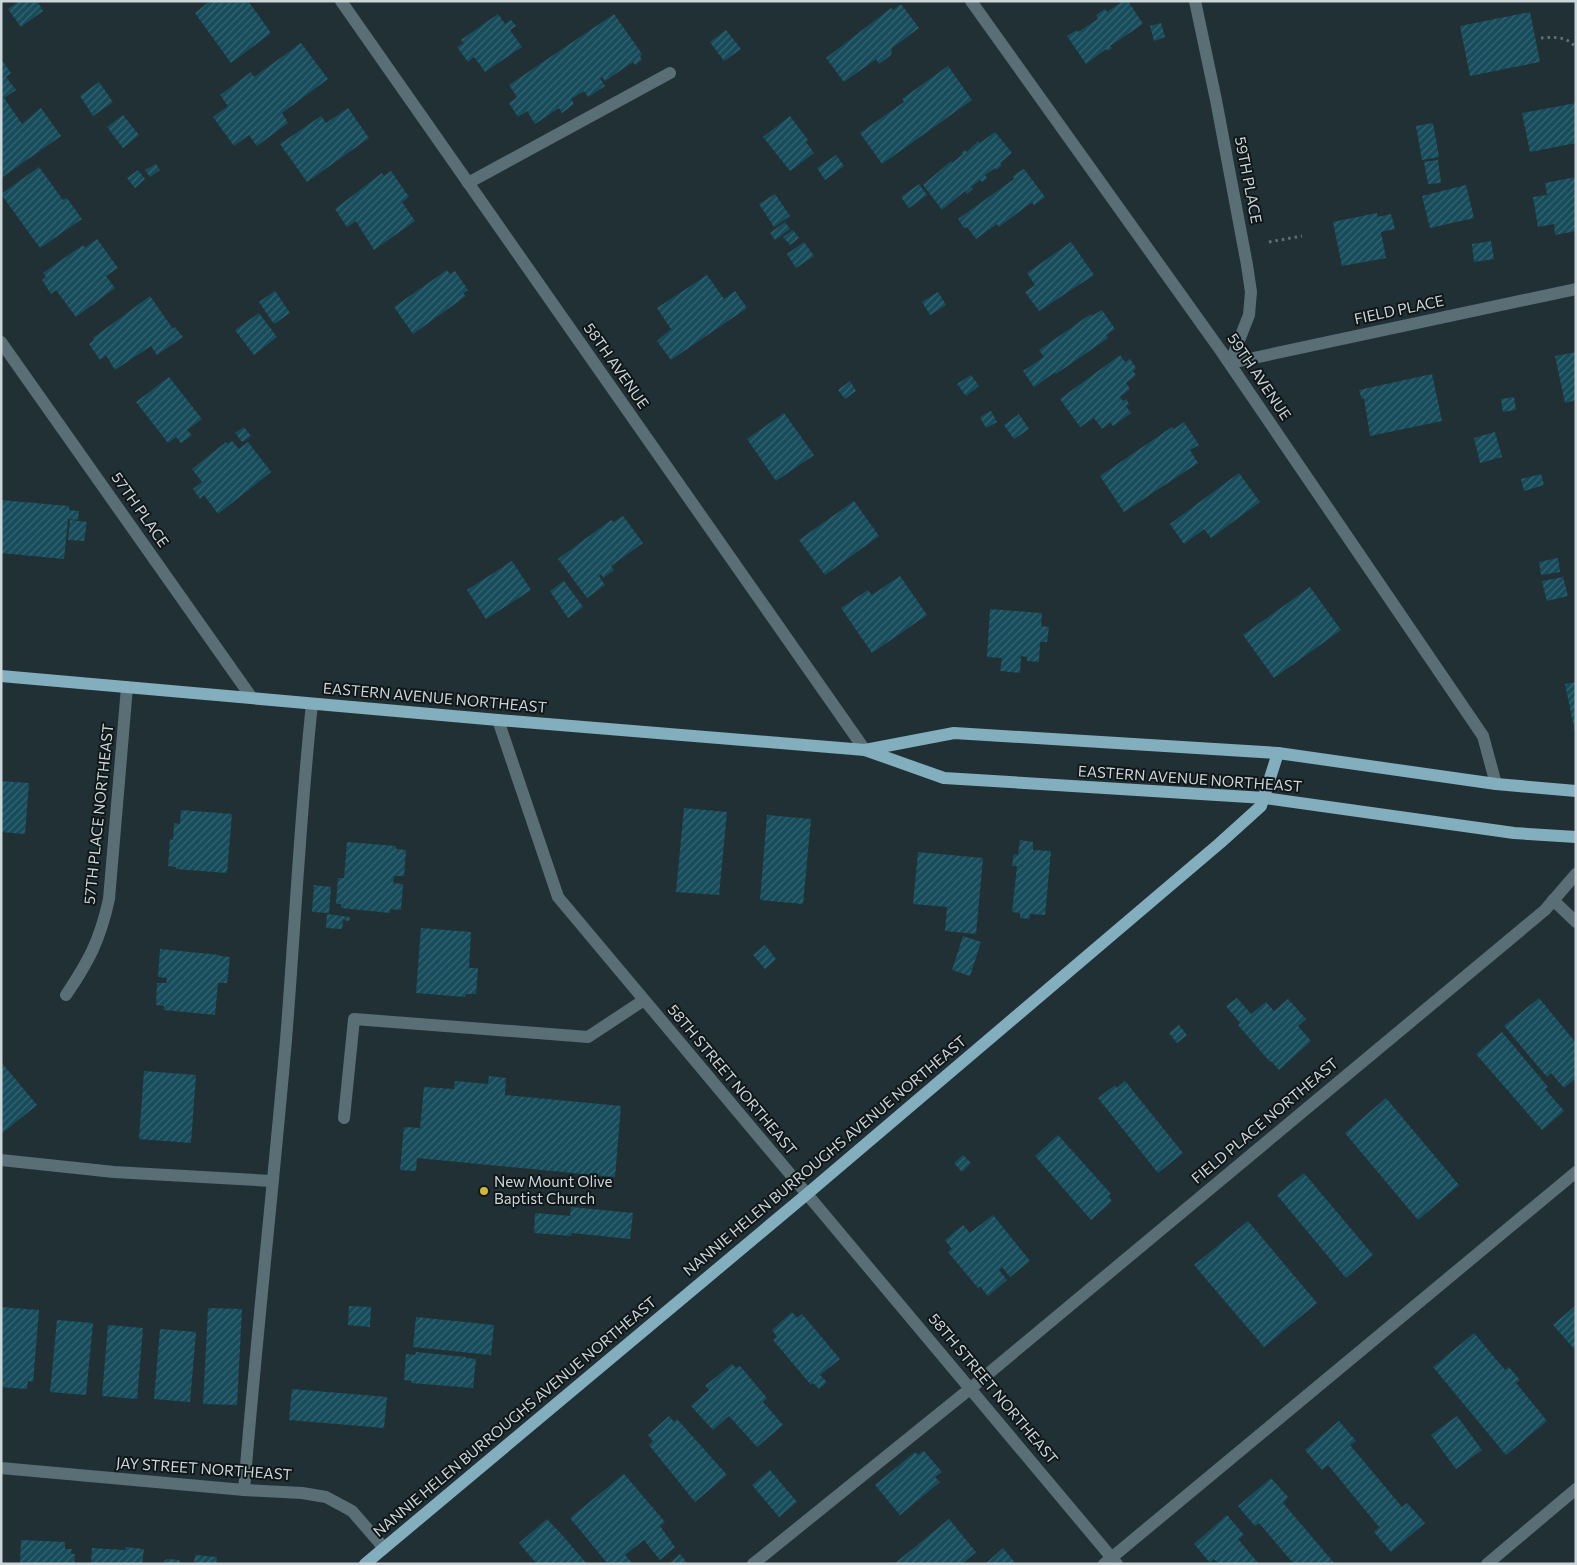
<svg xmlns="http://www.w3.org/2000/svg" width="1577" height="1565" viewBox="0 0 1577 1565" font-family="Commissioner,sans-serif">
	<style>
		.building { fill: url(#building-hatch) }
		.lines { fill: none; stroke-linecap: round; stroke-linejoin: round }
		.path { stroke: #626f73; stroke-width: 3; stroke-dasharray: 2.5 4; stroke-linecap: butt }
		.minor { stroke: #596e75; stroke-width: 12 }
		.major { stroke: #83aebd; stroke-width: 12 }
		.poi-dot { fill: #d1b736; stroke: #101719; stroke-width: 2 }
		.labels { text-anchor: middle; stroke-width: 4; stroke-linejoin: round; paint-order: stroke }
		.street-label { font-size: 15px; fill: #ccd5d8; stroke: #101719 }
		.poi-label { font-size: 15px; fill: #ccd5d8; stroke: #101719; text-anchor: start }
	</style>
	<defs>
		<pattern id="building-hatch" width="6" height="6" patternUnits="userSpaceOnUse" patternTransform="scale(1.25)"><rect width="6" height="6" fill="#174c5b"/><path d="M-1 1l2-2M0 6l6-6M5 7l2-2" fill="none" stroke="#386572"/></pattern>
	</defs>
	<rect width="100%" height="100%" fill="#213035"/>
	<g class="building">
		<path d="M19,1H37L43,11L21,27L8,9Z"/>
		<path d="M210,1H248L271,33L231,63L195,13Z"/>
		<path d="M1123,1H1128L1143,24L1110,46L1112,48L1108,51L1106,49L1086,64L1067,36L1077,30L1078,32L1098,19L1096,15L1105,9L1107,12Z"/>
		<path d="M901,4L919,28L892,48L891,55L879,64L876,59L844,82L826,58L891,8L893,10Z"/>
		<path d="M1530,12L1540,62L1470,76L1460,26Z"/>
		<path d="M498,14L505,24L511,20L516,26L510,30L522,47L485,72L474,57L468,62L457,47L464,43L461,40Z"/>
		<path d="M614,14L642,54L640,56L642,60L635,65L633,62L605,81L602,77L600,78L605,86L588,97L584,91L571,99L574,104L562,113L559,108L535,124L527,111L518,117L509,103L517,97L509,85Z"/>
		<path d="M1161,23L1165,37L1154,41L1150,26Z"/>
		<path d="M726,30L741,49L724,61L710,42Z"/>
		<path d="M301,43L328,79L282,113L288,123L257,146L249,135L234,146L213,117L228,106L220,95L251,72L254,77Z"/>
		<path d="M1,59L11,73L6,77L16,90L4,98L22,124L41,108L61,136L1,178Z"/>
		<path d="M948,66L972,100L882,164L860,133L904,102L902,99Z"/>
		<path d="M99,82L113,102L93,116L80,96Z"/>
		<path d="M1576,103V143L1530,152L1522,113Z"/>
		<path d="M348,108L369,138L307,182L280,144L321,116L326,123Z"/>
		<path d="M123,115L139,135L123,148L107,127Z"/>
		<path d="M790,116L808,140L806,142L814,153L790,171L763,137Z"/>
		<path d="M1433,123L1439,157L1422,160L1416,126Z"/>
		<path d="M995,132L1012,153L1000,163L1002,165L996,170L995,168L985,175L987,178L982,182L980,180L971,187L973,189L967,194L965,191L942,210L923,185L951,161L952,163L963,154L961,153L965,150L967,152L978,141L980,143Z"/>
		<path d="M836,155L844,166L825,180L817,168Z"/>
		<path d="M1438,160L1441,183L1428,184L1424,162Z"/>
		<path d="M156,164L160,170L150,177L145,170Z"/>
		<path d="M39,167L63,200L67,198L82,219L40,248L1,194Z"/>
		<path d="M1024,169L1045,197L1034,205L1032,202L999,227L997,224L976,239L967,227L964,228L958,219L1014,179L1013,176Z"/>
		<path d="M138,170L145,179L135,188L127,178Z"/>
		<path d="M391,171L409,197L402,202L415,221L374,250L356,221L347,227L335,209L382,173L384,176Z"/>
		<path d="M1576,177V231L1555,235L1554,224L1538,227L1533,197L1547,195L1545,183Z"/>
		<path d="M919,184L927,195L909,208L901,197Z"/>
		<path d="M1466,185L1474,218L1430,228L1422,196Z"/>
		<path d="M775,194L790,216L774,227L759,204Z"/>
		<path d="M1377,213L1378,217L1391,214L1395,229L1381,232L1386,258L1342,266L1333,222Z"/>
		<path d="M785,222L790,229L775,240L770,233Z"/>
		<path d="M793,230L799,238L790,245L783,237Z"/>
		<path d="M97,239L118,268L106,276L115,288L76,317L56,290L51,294L42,280L46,277L43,273L83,245L85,248Z"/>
		<path d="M1491,241L1494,259L1474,262L1472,244Z"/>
		<path d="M804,242L814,256L796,268L787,254Z"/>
		<path d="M1071,242L1094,275L1039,311L1025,292L1035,285L1027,273Z"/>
		<path d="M447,270L450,274L455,271L468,290L463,293L466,296L413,334L394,307Z"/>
		<path d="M707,275L724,299L735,291L747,308L671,360L657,341L671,329L657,308Z"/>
		<path d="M275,291L290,313L274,324L259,302Z"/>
		<path d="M938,292L946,305L930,315L922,302Z"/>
		<path d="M150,296L173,329L175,327L183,337L157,355L151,346L115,370L106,355L100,360L89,344L94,340L93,338Z"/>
		<path d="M1102,310L1115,329L1106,335L1108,338L1056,374L1054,373L1034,387L1023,371L1044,357L1039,350L1091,314L1092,316Z"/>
		<path d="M259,313L277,337L254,355L235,330Z"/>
		<path d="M1576,352V400L1565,403L1555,356Z"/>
		<path d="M1120,355L1125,362L1130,359L1136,368L1133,371L1136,375L1126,383L1130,389L1120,397L1123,401L1126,399L1129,404L1126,406L1131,413L1113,426L1110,422L1102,429L1094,418L1080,427L1060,399Z"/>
		<path d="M1432,374L1442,421L1370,436L1364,398L1362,399L1359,390Z"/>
		<path d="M971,375L979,386L966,396L957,384Z"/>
		<path d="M169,377L202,419L187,430L192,435L181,443L176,437L168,443L136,402Z"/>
		<path d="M850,381L856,391L845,399L838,390Z"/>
		<path d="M1514,397L1516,410L1503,412L1501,399Z"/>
		<path d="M991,411L997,422L986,428L980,417Z"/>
		<path d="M784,413L814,455L776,481L747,439Z"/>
		<path d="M1019,414L1029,429L1014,439L1004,425Z"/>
		<path d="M1184,422L1199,445L1190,450L1198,463L1124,512L1100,476L1172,427L1174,429Z"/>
		<path d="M244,427L251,436L242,442L235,433Z"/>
		<path d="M1495,432L1502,457L1480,463L1474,438Z"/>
		<path d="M232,441L239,449L248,442L271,472L218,514L204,495L200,499L193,489L202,482L192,469L226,442L228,444Z"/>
		<path d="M1239,473L1260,502L1211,538L1204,529L1184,544L1170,524Z"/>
		<path d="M1541,474L1544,485L1524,491L1521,479Z"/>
		<path d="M1,500L69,506V510L79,511L78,520L67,519L68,520L64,559L1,553Z"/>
		<path d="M854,501L879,536L825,575L799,540Z"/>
		<path d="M623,516L643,543L611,566L614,570L603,578L601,574L599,576L605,585L587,598L558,559L611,520L614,522Z"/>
		<path d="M70,520L87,522L84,541L68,540Z"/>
		<path d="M1558,558L1560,572L1541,575L1539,562Z"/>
		<path d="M512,561L531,590L486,619L467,590Z"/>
		<path d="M900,576L927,615L872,653L841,608L868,590L872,595Z"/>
		<path d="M1563,577L1568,596L1547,601L1542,581Z"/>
		<path d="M564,581L583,607L568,618L550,591Z"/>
		<path d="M1310,587L1341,630L1274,678L1243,635Z"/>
		<path d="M990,609L1042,613L1041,626L1049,627L1047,642H1040L1039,662L1027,661V657L1021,656L1020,673L1000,671L1002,658L987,657Z"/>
		<path d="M1576,682V732H1575L1565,684Z"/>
		<path d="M1,781L29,783L25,834L1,832Z"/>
		<path d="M684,808L727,812L719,895L676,892Z"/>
		<path d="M181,810L232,814L227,873L176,869V867L168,866L170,839L173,840L174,823L180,824Z"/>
		<path d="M767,815L811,819L803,904L760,900Z"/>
		<path d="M1020,840L1033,842V850L1051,851L1045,915L1030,914L1029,919L1020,918V913L1012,912L1017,866H1012L1014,854L1018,855Z"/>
		<path d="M347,842L396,846V849L406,850L404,876H394L393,883L403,884L401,910L390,909V913L341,908V904H336L338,878H344Z"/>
		<path d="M918,852L983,858L976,934L945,931L947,907L913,904Z"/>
		<path d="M314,885L331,887L329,913L312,912Z"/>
		<path d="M327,914L350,917L349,921L343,920L342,929L326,928Z"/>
		<path d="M421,928L471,932L469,968H478L476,994H466L465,997L416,993Z"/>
		<path d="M963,936L981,942L970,976L952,970Z"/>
		<path d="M765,945L776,959L765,969L753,955Z"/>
		<path d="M160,949L220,955V956L230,957L227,983H218L215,1015L164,1010V1006L156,1005L157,983H166L167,979V978L158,977Z"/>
		<path d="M1237,998L1251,1014L1266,1002L1274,1011L1288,999L1306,1019L1298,1026L1311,1041L1279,1070L1271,1061L1270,1062L1238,1025L1240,1023L1226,1006Z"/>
		<path d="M1539,998L1576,1043V1078L1564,1088L1551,1073L1547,1077L1504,1026Z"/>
		<path d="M1179,1025L1187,1035L1177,1043L1169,1033Z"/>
		<path d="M1502,1032L1548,1087L1545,1089L1564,1111L1542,1130L1476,1054Z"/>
		<path d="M1,1062L37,1105L1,1134Z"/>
		<path d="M144,1071L196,1075L191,1143L139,1139Z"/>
		<path d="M489,1076L506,1078L505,1095L621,1106L615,1177L417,1158L416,1171L400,1170L404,1127L420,1128L424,1087L454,1089L455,1081L488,1084Z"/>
		<path d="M1125,1081L1183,1153L1158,1173L1098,1098L1115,1085L1117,1088Z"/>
		<path d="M1386,1098L1459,1185L1418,1220L1345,1133Z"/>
		<path d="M1058,1135L1111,1194L1108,1196L1112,1201L1091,1220L1035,1156Z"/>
		<path d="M963,1155L971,1163L962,1172L954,1163Z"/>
		<path d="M1304,1173L1373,1255L1346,1278L1277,1195Z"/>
		<path d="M571,1207L633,1213L630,1239L572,1233L571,1236L534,1233L535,1213L570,1216Z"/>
		<path d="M993,1215L1030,1261L1010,1277L1002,1267L999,1270L1007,1280L988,1296L980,1286L978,1288L948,1252L952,1249L945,1240L963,1225L970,1233Z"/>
		<path d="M1248,1221L1317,1303L1264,1347L1194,1265Z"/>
		<path d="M1576,1305V1351L1553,1325Z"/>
		<path d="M349,1306L371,1307L370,1327L348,1325Z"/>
		<path d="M1,1307L39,1310L33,1382L28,1381L27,1389L1,1387Z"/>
		<path d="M208,1308L242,1309L237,1405L203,1404Z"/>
		<path d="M792,1312L797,1318L802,1314L840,1359L820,1375L827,1382L819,1389L813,1383L811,1385L773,1340L777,1337L772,1330Z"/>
		<path d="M416,1317L494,1325L491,1355L413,1347Z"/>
		<path d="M57,1320L93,1323L86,1395L50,1392Z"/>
		<path d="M108,1325L143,1328L137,1399L102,1396Z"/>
		<path d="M160,1329L196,1332L190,1402L154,1399Z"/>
		<path d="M1474,1333L1505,1370L1509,1367L1520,1380L1516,1383L1547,1421L1506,1455L1433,1367Z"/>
		<path d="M416,1352L466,1357V1358L476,1359L473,1388L411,1383L412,1381L404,1380L406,1354L415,1355Z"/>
		<path d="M732,1364L736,1368L740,1366L767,1398L763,1402L783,1425L757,1447L729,1416L713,1430L691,1406L709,1390L705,1386Z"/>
		<path d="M292,1389L387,1397L384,1428L289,1420Z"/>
		<path d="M669,1416L674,1422L677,1419L727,1475L695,1502L649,1445L653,1441L648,1435Z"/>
		<path d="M1457,1416L1482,1450L1456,1469L1431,1435Z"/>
		<path d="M1339,1421L1356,1441L1350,1445L1402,1507L1407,1503L1425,1523L1391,1552L1374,1532L1379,1527L1328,1465L1322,1470L1305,1450Z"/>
		<path d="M924,1451L942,1472L935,1477L940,1482L900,1515L875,1485L915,1452L918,1455Z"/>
		<path d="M770,1470L797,1502L779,1517L752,1485Z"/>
		<path d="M624,1474L665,1522L660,1526L675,1547L660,1560L644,1540L625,1555L633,1564H608L570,1518Z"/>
		<path d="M1271,1478L1288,1497L1283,1503L1335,1564H1294L1259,1523L1255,1526L1238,1506Z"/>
		<path d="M1227,1515L1244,1535L1238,1539L1259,1564H1219L1214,1559L1210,1563L1194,1544Z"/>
		<path d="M547,1519L563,1536L587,1564H537L519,1543Z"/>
		<path d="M949,1519L976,1552L962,1564H894Z"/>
		<path d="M21,1540L65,1542V1549H72L71,1554H75L74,1564H20Z"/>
		<path d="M126,1547L144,1549L142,1564H91L92,1548L125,1550Z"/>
		<path d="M1003,1548L1016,1564H985Z"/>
		<path d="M680,1554L688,1564H669Z"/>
		<path d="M195,1555L217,1557L216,1564H194Z"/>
		<path d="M167,1559L179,1560L181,1564H164V1561Z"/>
	</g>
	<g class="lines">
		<g class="path">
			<path d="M1541,38C1554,37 1568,36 1576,48"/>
			<path d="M1269,242L1302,236"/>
		</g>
		<g class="minor">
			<path d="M341,1L865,750"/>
			<path d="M971,1L1221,351L1483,736L1496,784"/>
			<path d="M1195,1L1216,100L1247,265L1251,292L1249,315L1230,363"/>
			<path d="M468,183L670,73"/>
			<path d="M1,342L252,698"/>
			<path d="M1230,363L1576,289"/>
			<path d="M498,720L558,897L1117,1564"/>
			<path d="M1553,900L1576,922"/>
			<path d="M66,995C89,961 100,940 109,899L127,687"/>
			<path d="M344,1118L354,1019L588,1037L644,1000"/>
			<path d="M1,1160L114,1172L272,1181"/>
			<path d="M1,1468L244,1490L302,1493L326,1497L352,1511L384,1548"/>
			<path d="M244,1490C256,1340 273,1190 286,1040C295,928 300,815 312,704"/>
			<path d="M753,1564L971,1388L1545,910L1576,874"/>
			<path d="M1104,1564L1576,1172"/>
			<path d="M1487,1564L1576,1489"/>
		</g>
		<g class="major">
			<path d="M1,676L498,720L865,750L944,778L1265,798L1514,833L1576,837"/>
			<path d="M865,750L954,733L1278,753L1496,784L1576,791"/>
			<path d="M365,1564L807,1194L1220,843L1261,806L1278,753"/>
		</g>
	</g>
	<circle class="poi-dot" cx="484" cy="1191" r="5"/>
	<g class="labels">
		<g class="street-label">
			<text transform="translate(1248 180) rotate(79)" y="5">59TH PLACE</text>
			<text transform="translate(1399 310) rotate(-12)" y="5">FIELD PLACE</text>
			<text transform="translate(616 366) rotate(55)" y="5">58TH AVENUE</text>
			<text transform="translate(1259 377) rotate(56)" y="5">59TH AVENUE</text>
			<text transform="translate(140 510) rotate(55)" y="5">57TH PLACE</text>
			<text transform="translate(435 698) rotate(5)" y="5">EASTERN AVENUE NORTHEAST</text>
			<text transform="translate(1190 779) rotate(4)" y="5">EASTERN AVENUE NORTHEAST</text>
			<text transform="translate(99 814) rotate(-84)" y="5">57TH PLACE NORTHEAST</text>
			<text transform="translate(732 1080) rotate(50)" y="5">58TH STREET NORTHEAST</text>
			<text transform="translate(1265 1121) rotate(-40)" y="5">FIELD PLACE NORTHEAST</text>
			<text transform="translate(825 1156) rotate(-40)" y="5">NANNIE HELEN BURROUGHS AVENUE NORTHEAST</text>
			<text transform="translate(993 1389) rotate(50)" y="5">58TH STREET NORTHEAST</text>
			<text transform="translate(515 1417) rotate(-40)" y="5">NANNIE HELEN BURROUGHS AVENUE NORTHEAST</text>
			<text transform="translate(204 1469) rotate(4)" y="5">JAY STREET NORTHEAST</text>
		</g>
		<g class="poi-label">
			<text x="494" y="1187">New Mount Olive<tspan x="494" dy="17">Baptist Church</tspan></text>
		</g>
	</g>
	<rect width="1577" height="1565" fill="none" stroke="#ccd5d8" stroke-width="5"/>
</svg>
